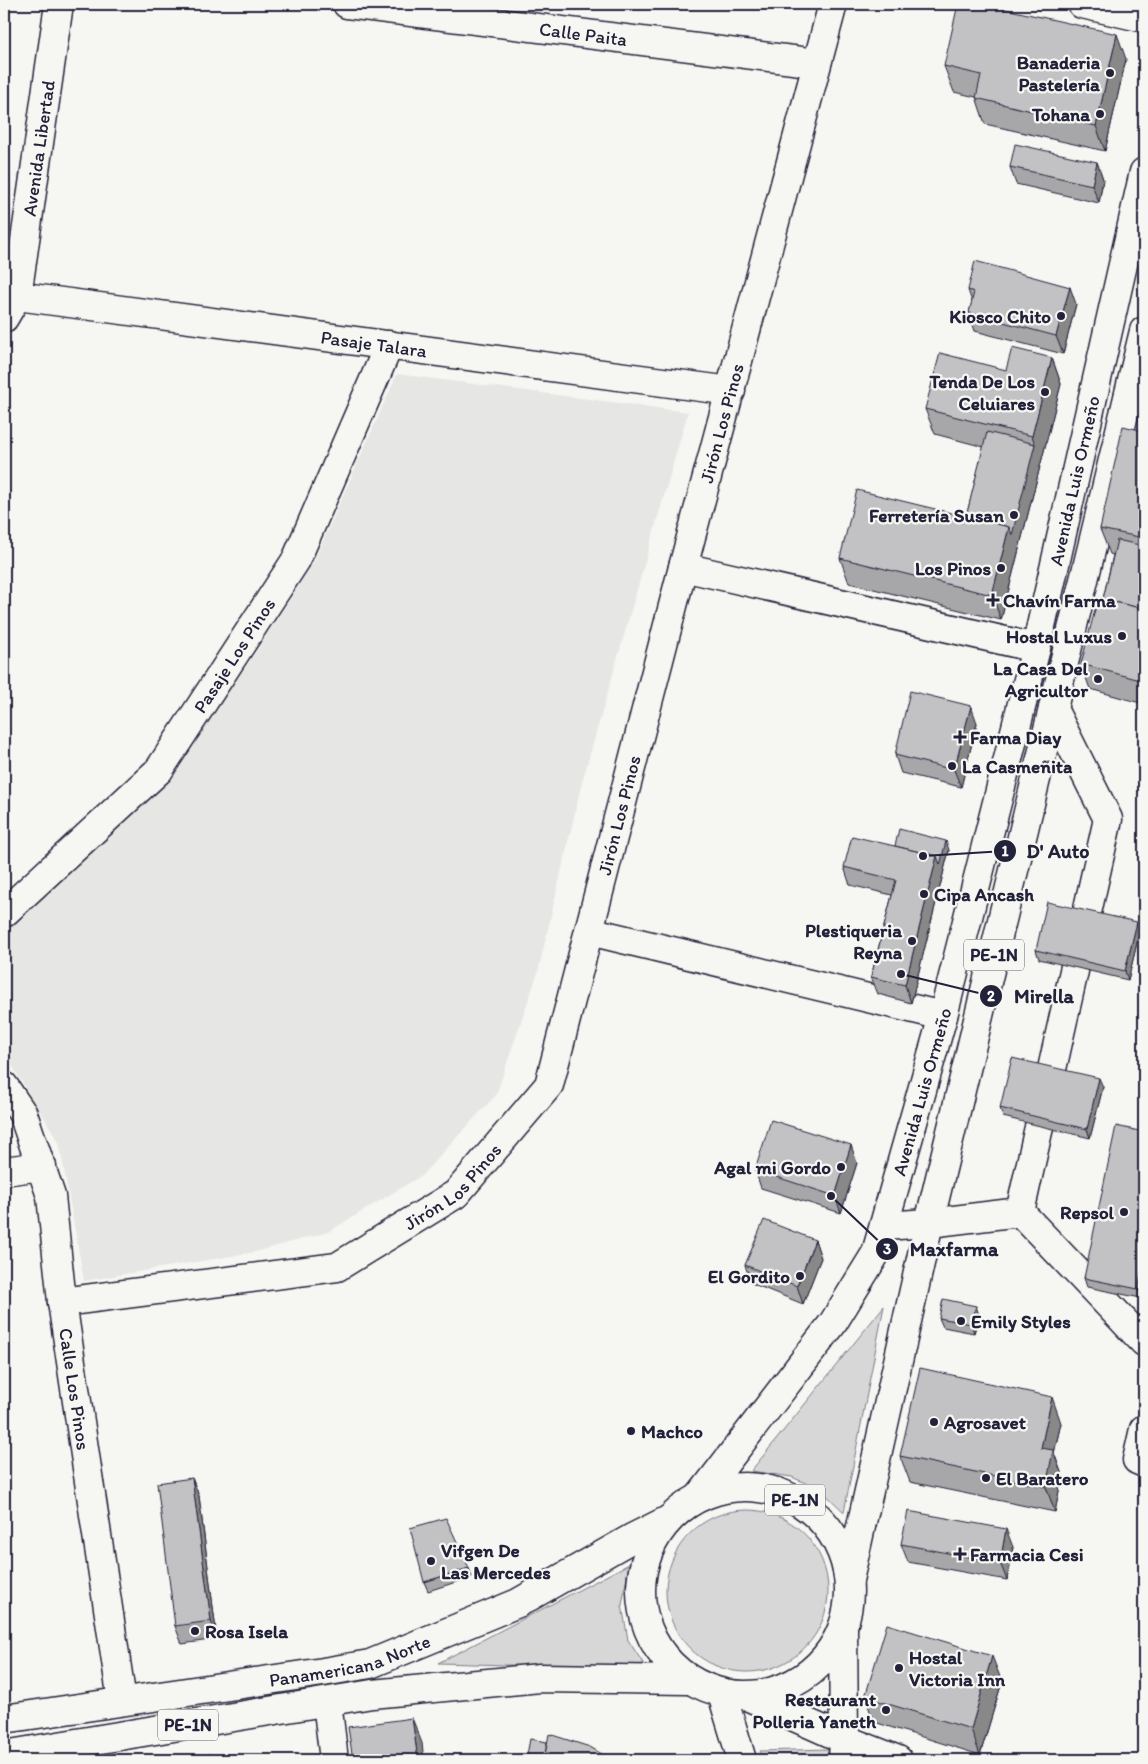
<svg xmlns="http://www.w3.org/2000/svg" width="1148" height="1764" viewBox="0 0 1148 1764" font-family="Itim,sans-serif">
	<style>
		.built { fill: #e6e6e4 }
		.green { fill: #d7d7d7; stroke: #7c7c89 }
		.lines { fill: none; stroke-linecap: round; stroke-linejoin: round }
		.minor-casing { stroke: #22223b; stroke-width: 31 }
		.highway-casing { stroke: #22223b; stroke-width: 31 }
		.minor { stroke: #f6f6f2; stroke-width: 28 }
		.highway { stroke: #f6f6f2; stroke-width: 28 }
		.wall { fill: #a7a7a9; stroke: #22223b }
		.shaded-wall { fill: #888889; stroke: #22223b }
		.building { fill: #c2c2c4; stroke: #22223b }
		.poi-dot { fill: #22223b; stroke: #f6f6f2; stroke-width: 2 }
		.labels { text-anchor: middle; stroke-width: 4.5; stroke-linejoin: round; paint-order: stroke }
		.shield { fill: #f6f6f2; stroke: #626272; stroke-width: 1 }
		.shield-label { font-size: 18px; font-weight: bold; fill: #22223b }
		.street-label { font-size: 19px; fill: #22223b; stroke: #f6f6f2 }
		.poi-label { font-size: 19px; font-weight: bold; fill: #22223b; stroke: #f6f6f2; text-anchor: end }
		.leader { fill: none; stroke: #22223b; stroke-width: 2 }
		.callout-dot { fill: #22223b; stroke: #f6f6f2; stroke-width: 2 }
		.mark-label { font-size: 15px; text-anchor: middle; font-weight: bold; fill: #fff }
		.callout-label { font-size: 20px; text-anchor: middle; font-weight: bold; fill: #22223b; stroke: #f6f6f2; stroke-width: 4.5; stroke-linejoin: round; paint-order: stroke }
	</style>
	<rect width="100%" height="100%" fill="#f6f6f2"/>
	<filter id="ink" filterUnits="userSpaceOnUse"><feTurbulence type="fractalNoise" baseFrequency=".02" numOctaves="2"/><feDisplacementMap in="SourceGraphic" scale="10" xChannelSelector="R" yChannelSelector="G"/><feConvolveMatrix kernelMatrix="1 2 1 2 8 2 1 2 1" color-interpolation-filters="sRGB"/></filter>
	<g filter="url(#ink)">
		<path class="built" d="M397,374L688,412L582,782L538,972L496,1095L421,1176L328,1232L255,1252L84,1281L59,1142L4,1053V928L168,774L248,664L313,563Z"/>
		<g class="green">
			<path d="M884,1306L844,1512L821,1490L792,1477L751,1471Z"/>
			<circle cx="747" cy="1591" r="81"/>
			<path d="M629,1564L622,1605L628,1640L647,1669L438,1663Z"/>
			<path d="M828,1749L827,1760H762L760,1751Z"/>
		</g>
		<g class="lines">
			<defs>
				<g id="minor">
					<path id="s1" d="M347,4L817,63"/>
					<path d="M1082,4L1144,18"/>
					<path id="s2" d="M17,296L731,391"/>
					<path id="s3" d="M4,318L17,296L59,4"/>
					<path d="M683,567L1036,648"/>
					<path id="s4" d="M4,913L159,770L296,560L389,345"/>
					<path d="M589,931L943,1016"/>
					<path id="s5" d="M4,1086L23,1114L51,1196L62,1302L122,1701"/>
					<path d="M4,1171L42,1166"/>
					<path d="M1020,1212L1144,1342"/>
					<path d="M884,1226L929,1223L1020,1212L1108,819L1053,709"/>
					<path id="s6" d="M62,1302L337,1267L456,1194L549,1085L683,567L833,4"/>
					<path d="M1144,1429L1137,1460L1144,1463"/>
					<path d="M722,1694L742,1760"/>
					<path d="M747,1696L844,1739L898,1760"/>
					<path d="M327,1702L334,1760"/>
					<path d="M843,1760L844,1739L843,1629"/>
				</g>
				<g id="highway">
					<circle cx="745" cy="1591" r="104"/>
					<path id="s7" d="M700,1496L833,1323L876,1253L943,1016L1036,648L1144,172"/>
					<path d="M849,1580L929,1223L1144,331"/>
					<path id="s8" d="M4,1719L323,1672L370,1664L518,1603L634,1537L668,1520"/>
					<path d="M4,1755L372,1694L540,1678L688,1680"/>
				</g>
			</defs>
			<use href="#minor" class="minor-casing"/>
			<use href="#highway" class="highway-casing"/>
			<use href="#minor" class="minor"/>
			<use href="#highway" class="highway"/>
		</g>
		<g class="wall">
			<path d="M1126,59L1105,151L985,124L976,97L954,92L944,66Z"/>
			<path d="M1097,162L1103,179L1099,203L1016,184L1010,167Z"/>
			<path d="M968,290L1076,304L1063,354L975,331L969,313L972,302Z"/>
			<path d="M1052,358L1061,384L1001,620L849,583L840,558L966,517L984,447L935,434L925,409Z"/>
			<path d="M1144,431V704L1090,689L1081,664L1103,599L1113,555L1110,554L1100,529Z"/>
			<path d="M977,723L961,787L901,773L895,755Z"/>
			<path d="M895,846L949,850L911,1003L878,994L871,977L892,895L850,885L844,867Z"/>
			<path d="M1140,931L1128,980L1039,959L1036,950Z"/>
			<path d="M1103,1087L1090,1138L1003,1117L1000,1108Z"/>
			<path d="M1144,1132L1141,1298L1087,1287L1084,1278Z"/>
			<path d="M857,1163L841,1213L761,1188L755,1170Z"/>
			<path d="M815,1240L821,1258L803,1304L751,1283L745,1265Z"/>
			<path d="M979,1315L974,1333L943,1327L939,1318Z"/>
			<path d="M1061,1423L1054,1453L1062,1475L1055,1512L910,1482L900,1456Z"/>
			<path d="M192,1478L199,1496L217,1639L182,1644L175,1626Z"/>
			<path d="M901,1544L1013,1547L1007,1580L908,1562Z"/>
			<path d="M469,1568L472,1577L428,1591L424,1582Z"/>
			<path d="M1002,1682L980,1755L874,1722L865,1697Z"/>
		</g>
		<g class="shaded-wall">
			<path d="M1117,34L1126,59L1105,151L1096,126Z"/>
			<path d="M1097,162L1103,179L1099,203L1092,185Z"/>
			<path d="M1070,287L1076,304L1063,354L1056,336Z"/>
			<path d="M1052,358L1061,384L1001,620L992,595L1009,527L1035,444L1032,436Z"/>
			<path d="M971,706L977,723L961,787L954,770Z"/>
			<path d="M946,841L949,850L911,1003L905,985L937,856Z"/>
			<path d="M1137,922L1140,931L1128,980L1125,971Z"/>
			<path d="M1099,1078L1103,1087L1090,1138L1087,1129Z"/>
			<path d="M851,1145L857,1163L841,1213L835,1196Z"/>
			<path d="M815,1240L821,1258L803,1304L797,1286Z"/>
			<path d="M1144,1259V1284L1141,1298L1138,1289Z"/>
			<path d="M976,1306L979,1315L974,1333L971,1324Z"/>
			<path d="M1052,1397L1061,1423L1054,1453L1062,1475L1055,1512L1046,1487L1041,1448Z"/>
			<path d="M192,1478L199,1496L217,1639L211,1621Z"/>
			<path d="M1006,1529L1013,1547L1007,1580L1000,1563Z"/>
			<path d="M992,1656L1002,1682L980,1755L971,1729Z"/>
			<path d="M412,1718L422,1743L424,1760H418Z"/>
		</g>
		<g class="building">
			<path d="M958,4H983L1117,34L1096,126L976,98L981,75L944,66Z"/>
			<path d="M1015,144L1097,162L1092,185L1010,167Z"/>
			<path d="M975,261L1070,287L1056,336L969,313L974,292L968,290Z"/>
			<path d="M1012,348L1052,358L1032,436L925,409L940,353L1006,370Z"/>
			<path d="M1123,426L1144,431V538L1100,529Z"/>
			<path d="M987,432L1035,444L1012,535L1009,527L966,517Z"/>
			<path d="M857,490L1009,527L992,595L840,558Z"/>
			<path d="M1117,540L1144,546V609L1103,599Z"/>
			<path d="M1098,598L1144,609V681L1081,664Z"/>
			<path d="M910,691L971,706L954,770L895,755Z"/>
			<path d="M899,829L946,841L940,865L937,856L895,846Z"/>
			<path d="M852,836L937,856L905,985L871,977L896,880L844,867Z"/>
			<path d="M1047,902L1137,922L1125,971L1036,950Z"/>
			<path d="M1012,1058L1099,1078L1087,1129L1000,1108Z"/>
			<path d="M771,1120L851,1145L835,1196L755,1170Z"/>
			<path d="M1116,1126L1144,1132V1259L1138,1289L1084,1278Z"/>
			<path d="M764,1220L815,1240L797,1286L745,1265Z"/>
			<path d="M943,1299L976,1306L971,1324L939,1318Z"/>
			<path d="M920,1368L1052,1397L1041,1448L1053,1450L1046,1487L900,1456Z"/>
			<path d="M192,1478L211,1621L175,1626L157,1483Z"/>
			<path d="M908,1511L1006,1529L1000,1563L901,1544Z"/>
			<path d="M446,1518L469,1568L424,1582L410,1528Z"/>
			<path d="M887,1624L992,1656L971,1729L865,1697Z"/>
			<path d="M412,1718L418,1760H353L348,1727Z"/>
			<path d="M549,1734L590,1747L612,1760H544Z"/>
			<path d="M530,1739L547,1742L544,1760H526Z"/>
			<path d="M211,1754L212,1760H177L176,1759Z"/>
		</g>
	</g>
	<g class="poi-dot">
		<circle cx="1110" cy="73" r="5"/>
		<circle cx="1100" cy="114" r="5"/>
		<circle cx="1061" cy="316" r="5"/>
		<circle cx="1045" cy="392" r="5"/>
		<circle cx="1014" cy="515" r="5"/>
		<circle cx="1001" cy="568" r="5"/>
		<path d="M990.5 592.5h5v5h5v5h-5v5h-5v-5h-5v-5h5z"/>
		<circle cx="1122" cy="636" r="5"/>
		<circle cx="1098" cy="679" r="5"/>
		<path d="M957.5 729.5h5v5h5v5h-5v5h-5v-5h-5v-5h5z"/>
		<circle cx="952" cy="766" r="5"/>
		<circle cx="924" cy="894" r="5"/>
		<circle cx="912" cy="941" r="5"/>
		<circle cx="841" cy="1167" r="5"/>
		<circle cx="1124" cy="1212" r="5"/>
		<circle cx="800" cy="1276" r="5"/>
		<circle cx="961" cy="1321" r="5"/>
		<circle cx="934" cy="1422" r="5"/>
		<circle cx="631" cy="1431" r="5"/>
		<circle cx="986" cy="1478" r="5"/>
		<path d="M957.5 1546.5h5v5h5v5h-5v5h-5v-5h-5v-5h5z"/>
		<circle cx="431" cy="1561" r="5"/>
		<circle cx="195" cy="1631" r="5"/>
		<circle cx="899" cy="1668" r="5"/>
		<circle cx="886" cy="1710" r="5"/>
	</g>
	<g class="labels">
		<g class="shield">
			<rect x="964" y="939.5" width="60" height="31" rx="4"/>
			<rect x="765" y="1484.5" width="60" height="31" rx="4"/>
			<rect x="158" y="1709.5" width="60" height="31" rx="4"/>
		</g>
		<g class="shield-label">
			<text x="994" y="961">PE-1N</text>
			<text x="795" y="1506">PE-1N</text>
			<text x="188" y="1731">PE-1N</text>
		</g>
		<g class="street-label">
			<text dy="7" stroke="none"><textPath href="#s1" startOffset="238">Calle Paita</textPath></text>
			<text dy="7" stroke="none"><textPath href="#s3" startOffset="175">Avenida Libertad</textPath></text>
			<text dy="7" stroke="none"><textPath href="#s2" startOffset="360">Pasaje Talara</textPath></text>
			<text dy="7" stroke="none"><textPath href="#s6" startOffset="1244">Jirón Los Pinos</textPath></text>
			<text dy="7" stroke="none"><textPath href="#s7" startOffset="1098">Avenida Luis Ormeño</textPath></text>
			<text dy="7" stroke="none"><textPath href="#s4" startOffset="348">Pasaje Los Pinos</textPath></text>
			<text dy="7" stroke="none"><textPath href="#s6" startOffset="839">Jirón Los Pinos</textPath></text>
			<text dy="7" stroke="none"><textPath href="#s7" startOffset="468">Avenida Luis Ormeño</textPath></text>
			<text dy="7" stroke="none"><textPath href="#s6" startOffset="419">Jirón Los Pinos</textPath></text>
			<text dy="7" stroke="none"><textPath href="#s5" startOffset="315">Calle Los Pinos</textPath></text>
			<text dy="7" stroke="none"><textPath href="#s8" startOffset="351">Panamericana Norte</textPath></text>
		</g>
		<g class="poi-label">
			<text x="1100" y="69">Banaderia<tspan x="1100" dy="22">Pastelería</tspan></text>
			<text x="1090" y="121">Tohana</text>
			<text x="1051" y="323">Kiosco Chito</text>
			<text x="1035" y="388">Tenda De Los<tspan x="1035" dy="22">Celuiares</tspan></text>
			<text x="1004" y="522">Ferretería Susan</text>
			<text x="991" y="575">Los Pinos</text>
			<text x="1003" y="607" text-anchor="start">Chavín Farma</text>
			<text x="1112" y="643">Hostal Luxus</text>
			<text x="1088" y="675">La Casa Del<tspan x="1088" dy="22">Agricultor</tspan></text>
			<text x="970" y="744" text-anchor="start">Farma Diay</text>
			<text x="962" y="773" text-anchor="start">La Casmeñita</text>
			<text x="934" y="901" text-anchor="start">Cipa Ancash</text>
			<text x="902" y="937">Plestiqueria<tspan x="902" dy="22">Reyna</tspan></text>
			<text x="831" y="1174">Agal mi Gordo</text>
			<text x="1114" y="1219">Repsol</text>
			<text x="790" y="1283">El Gordito</text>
			<text x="971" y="1328" text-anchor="start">Emily Styles</text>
			<text x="944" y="1429" text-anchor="start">Agrosavet</text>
			<text x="641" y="1438" text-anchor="start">Machco</text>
			<text x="996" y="1485" text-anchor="start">El Baratero</text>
			<text x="441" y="1557" text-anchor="start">Vifgen De<tspan x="441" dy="22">Las Mercedes</tspan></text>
			<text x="970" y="1561" text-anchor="start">Farmacia Cesi</text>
			<text x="205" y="1638" text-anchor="start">Rosa Isela</text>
			<text x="909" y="1664" text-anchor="start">Hostal<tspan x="909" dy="22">Victoria Inn</tspan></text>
			<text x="876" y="1706">Restaurant<tspan x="876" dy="22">Polleria Yaneth</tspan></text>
		</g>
	</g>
	<path class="leader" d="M923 856L1005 851M901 974L991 996M831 1196L887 1249"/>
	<g class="callout-dot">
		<circle cx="923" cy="856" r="5"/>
		<circle cx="901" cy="974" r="5"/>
		<circle cx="831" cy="1196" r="5"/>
		<circle cx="1005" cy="851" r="12"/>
		<circle cx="991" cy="996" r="12"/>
		<circle cx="887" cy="1249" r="12"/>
	</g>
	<g class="mark-label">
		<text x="1005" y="856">1</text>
		<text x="991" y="1001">2</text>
		<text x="887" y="1254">3</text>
	</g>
	<g class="callout-label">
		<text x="1058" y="858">D' Auto</text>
		<text x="1044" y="1003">Mirella</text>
		<text x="954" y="1256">Maxfarma</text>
	</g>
	<rect width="1148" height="1764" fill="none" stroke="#f6f6f2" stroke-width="20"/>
	<rect x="10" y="10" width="1128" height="1744" fill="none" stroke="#22223b" stroke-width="2" filter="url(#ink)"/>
</svg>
